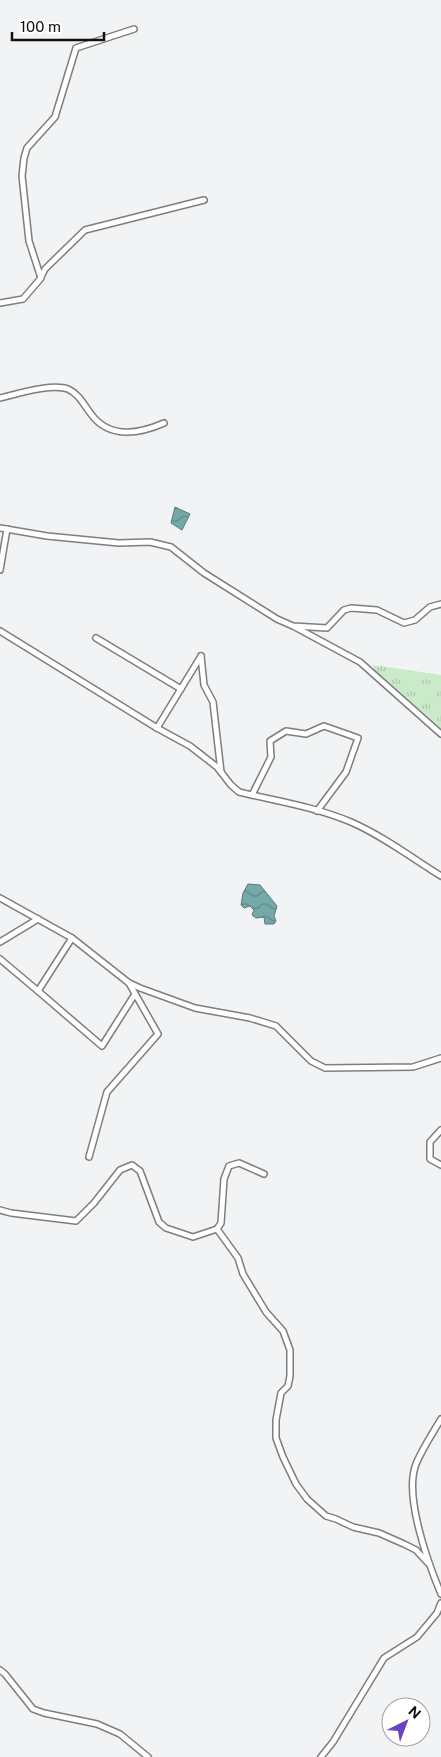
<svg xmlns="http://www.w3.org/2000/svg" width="441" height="1757" viewBox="0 0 441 1757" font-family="'Public Sans',sans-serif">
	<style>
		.grass { fill: url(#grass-tufts) }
		.water { fill: url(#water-waves); stroke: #567b7c }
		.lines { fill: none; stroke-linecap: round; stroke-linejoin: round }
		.minor-casing { stroke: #7c7e7f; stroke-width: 8 }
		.minor { stroke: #fff; stroke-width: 5 }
	</style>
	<defs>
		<pattern id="grass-tufts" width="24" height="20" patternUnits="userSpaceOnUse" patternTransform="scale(1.25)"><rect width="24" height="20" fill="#caeac9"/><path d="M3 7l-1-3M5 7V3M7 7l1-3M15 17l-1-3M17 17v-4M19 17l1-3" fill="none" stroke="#acc8ac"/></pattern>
		<pattern id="water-waves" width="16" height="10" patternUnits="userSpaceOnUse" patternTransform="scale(1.25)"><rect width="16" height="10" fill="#74a9aa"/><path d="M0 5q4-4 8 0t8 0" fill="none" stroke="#5e8889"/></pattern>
	</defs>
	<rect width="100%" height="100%" fill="#f1f3f5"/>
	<path class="grass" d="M373,665L441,675V731L375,672Z"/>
	<g class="water">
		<path d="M175,507L190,514L182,530L171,523Z"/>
		<path d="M248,884L260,885L277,906L274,916L276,921L274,924H265L264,917L256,918L252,915L254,910L250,906L244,908L241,905L243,893Z"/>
	</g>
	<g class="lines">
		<defs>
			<g id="minor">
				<path d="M41,277L45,269L85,230L204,200"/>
				<path d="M0,303L23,299L41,278L29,241L22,176L24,158L27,148L55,117L76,48L134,29"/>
				<path d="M0,398C17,394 52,383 68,389C79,394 84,405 91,414C109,439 139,434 164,423"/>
				<path d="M0,528L47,536L119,543L150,542L171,547L204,573L277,619L293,626L327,628L344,610L351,608L377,610L404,623L415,620L430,607L441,604"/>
				<path d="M0,570L7,529"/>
				<path d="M295,627L360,662L441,734"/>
				<path d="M0,631L157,728L190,746L217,767L231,785L239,792C276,801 316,807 351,822C383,836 412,858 441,876"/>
				<path d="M96,638L181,689"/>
				<path d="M201,656L204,685L213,702L221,772"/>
				<path d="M157,728L201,656"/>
				<path d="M252,795L271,757L270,741L286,731L306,734L324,726L358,738L346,772L317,811"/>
				<path d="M0,898L72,938L129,983L140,988L195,1008L250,1018L276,1026L311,1061L325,1068L413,1067L441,1058"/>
				<path d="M0,942L38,919"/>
				<path d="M0,959L38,991L72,938"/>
				<path d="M38,991L102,1046L135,994"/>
				<path d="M441,1130L430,1142V1159L441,1165"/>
				<path d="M89,1157L107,1092L158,1034L129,983"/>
				<path d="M0,1210L11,1213L76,1221L94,1203L120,1170L132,1165L140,1171L159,1222L166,1228L193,1237L217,1229L221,1223L224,1179L229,1166L239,1163L264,1174"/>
				<path d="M217,1229L238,1258L243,1274L266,1312L283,1331L290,1350V1376L288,1386L281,1393L276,1420V1438L283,1457L296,1484L307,1499L326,1516L336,1519L353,1527L379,1533L404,1544L416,1550L428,1563"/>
				<path d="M441,1419C434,1431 419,1454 415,1467C405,1499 428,1563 441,1594"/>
				<path d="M0,1670L5,1674L33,1709L44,1713L97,1724L120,1734L148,1757"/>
				<path d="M321,1757L333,1742L384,1658L417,1637L437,1613L441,1603"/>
			</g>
		</defs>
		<use href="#minor" class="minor-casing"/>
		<use href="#minor" class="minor"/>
	</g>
	<g transform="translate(406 1722) rotate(42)"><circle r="24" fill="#ffffff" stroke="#a0a0a0"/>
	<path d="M0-4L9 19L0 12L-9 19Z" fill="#6a44bd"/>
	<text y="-8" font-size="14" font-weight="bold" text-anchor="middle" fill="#111112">N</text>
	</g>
	<path d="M12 32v8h92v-8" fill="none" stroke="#111112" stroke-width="2.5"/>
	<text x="20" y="32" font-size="15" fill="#111112" stroke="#ffffff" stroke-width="4" paint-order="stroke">100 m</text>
</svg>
